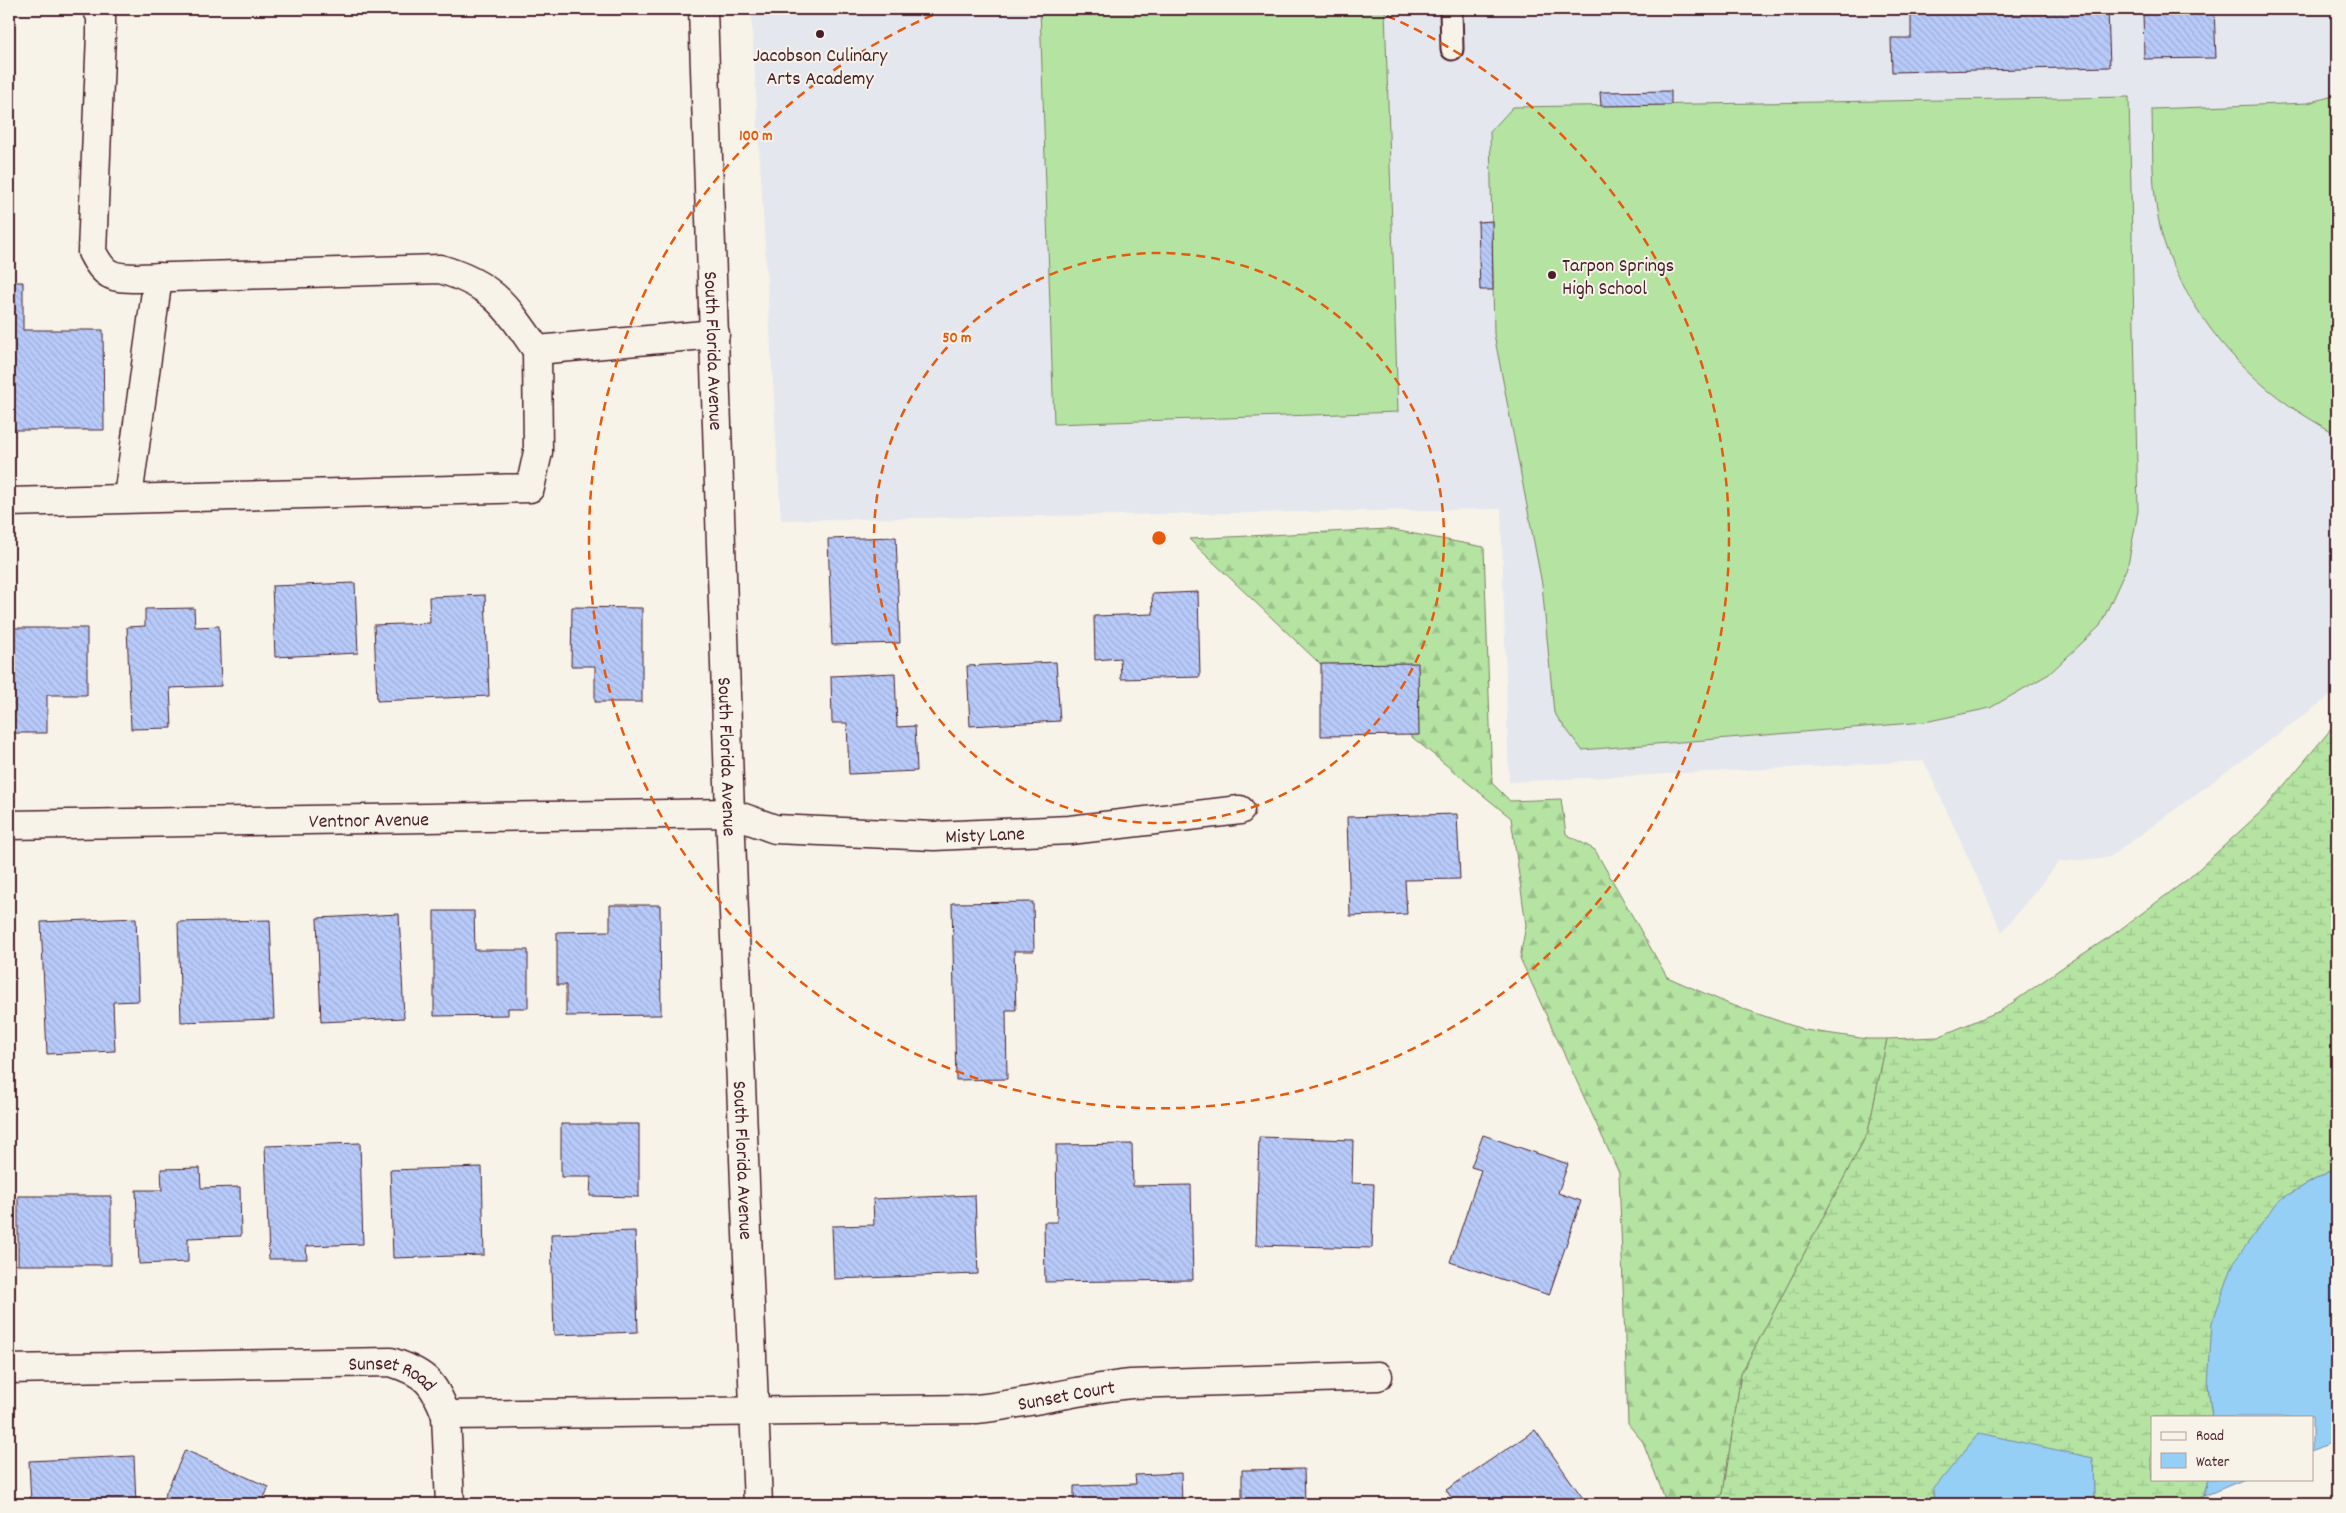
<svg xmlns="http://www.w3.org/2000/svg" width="2346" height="1513" viewBox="0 0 2346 1513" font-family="Dekko,sans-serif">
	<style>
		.built { fill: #e4e7ed }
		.forest { fill: url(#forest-firs); stroke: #7f8166 }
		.wetland { fill: url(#wetland-marsh); stroke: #7f8166 }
		.pitch { fill: #b4e3a2; stroke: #7f8166 }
		.water { fill: #96cff5; stroke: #7889a4 }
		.building { fill: url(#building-back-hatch); stroke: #4a1f2b }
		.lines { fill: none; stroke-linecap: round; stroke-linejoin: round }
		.service-casing { stroke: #4a1f2b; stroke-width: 25 }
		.minor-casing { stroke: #4a1f2b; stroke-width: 31 }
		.tertiary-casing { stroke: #4a1f2b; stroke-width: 31 }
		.service { stroke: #f7f3e8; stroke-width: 21 }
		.minor { stroke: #f7f3e8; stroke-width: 28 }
		.tertiary { stroke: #f7f3e8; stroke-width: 28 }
		.ring { fill: none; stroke: #e8590c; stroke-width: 2.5; stroke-dasharray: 9 6 }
		.poi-dot { fill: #4a1f2b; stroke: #f7f3e8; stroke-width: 2 }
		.labels { text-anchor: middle; stroke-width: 4; stroke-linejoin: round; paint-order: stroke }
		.poi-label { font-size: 20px; fill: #4a1f2b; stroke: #f7f3e8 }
		.street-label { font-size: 20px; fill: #4a1f2b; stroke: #f7f3e8 }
		.centre { fill: #e8590c; stroke: #f7f3e8; stroke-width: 2.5 }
		.ring-label { font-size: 15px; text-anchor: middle; font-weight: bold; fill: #e8590c; stroke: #f7f3e8; stroke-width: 4; stroke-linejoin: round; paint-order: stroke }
	</style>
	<defs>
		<pattern id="forest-firs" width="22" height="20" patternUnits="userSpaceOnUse" patternTransform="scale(1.25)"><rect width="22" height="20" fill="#b4e3a2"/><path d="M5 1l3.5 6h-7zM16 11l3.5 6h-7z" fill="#9cc28c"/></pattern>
		<pattern id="wetland-marsh" width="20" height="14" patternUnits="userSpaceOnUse" patternTransform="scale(1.25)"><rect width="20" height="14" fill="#b4e3a2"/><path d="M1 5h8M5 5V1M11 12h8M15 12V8" fill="none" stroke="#9cc28c"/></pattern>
		<pattern id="building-back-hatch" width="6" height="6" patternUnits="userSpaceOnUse" patternTransform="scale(1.25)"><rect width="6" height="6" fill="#b7caf9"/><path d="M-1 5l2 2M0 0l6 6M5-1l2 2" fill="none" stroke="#9fadd6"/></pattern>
	</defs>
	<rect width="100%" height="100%" fill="#f7f3e8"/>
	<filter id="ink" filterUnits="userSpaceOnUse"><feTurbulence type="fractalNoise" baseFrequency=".02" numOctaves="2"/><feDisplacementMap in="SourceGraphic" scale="10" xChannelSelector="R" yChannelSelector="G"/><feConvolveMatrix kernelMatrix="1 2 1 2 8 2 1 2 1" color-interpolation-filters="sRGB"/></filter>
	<g filter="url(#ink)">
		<path class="built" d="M751,9H2337V682L2330,696L2110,857L2059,862L2002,932L1924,761L1509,782L1501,509L781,520Z"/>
		<path class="forest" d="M1388,529L1484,547L1492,783L1510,801L1561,799L1566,834L1595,850L1667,977L1729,1004L1805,1030L1867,1039H1887L1868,1132L1741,1374L1723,1494L1710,1504H1667L1643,1442L1628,1424L1619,1173L1520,958L1526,925L1511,818L1396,724L1339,682L1189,539Z"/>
		<path class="wetland" d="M2337,722V1167L2279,1200L2208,1385L2212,1417H2152V1479H2208L2204,1496L2191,1504H2094L2093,1458L1933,1490L1934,1504H1710L1723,1494L1741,1374L1868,1132L1887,1039L1938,1037L2002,1010L2066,965L2114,934L2188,879L2265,808Z"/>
		<g class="pitch">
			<path d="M1040,9H1385L1398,412L1054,424Z"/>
			<path d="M2337,95V434C2270,400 2217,350 2182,283C2173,265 2164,247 2160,227C2151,189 2153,148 2152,109L2308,103Z"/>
			<path d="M2129,97L2138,511L2128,565L2100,626L2049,674L1990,708L1925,722L1582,750L1554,713L1542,584L1494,334L1490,132L1513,107Z"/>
		</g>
		<g class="water">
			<path d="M2337,1167V1440L2312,1451V1417H2212L2208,1385L2212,1323L2234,1262L2279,1200Z"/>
			<path d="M1979,1433L2093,1458L2094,1504H1934L1933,1490Z"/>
			<path d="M2208,1479H2245L2204,1496Z"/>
		</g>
		<g class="building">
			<path d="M1911,9H2108L2110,67L1892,72L1891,38H1911Z"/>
			<path d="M2143,9H2214L2216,58L2144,59Z"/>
			<path d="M1671,91V105L1601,106L1600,92Z"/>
			<path d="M1492,221L1493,290H1480L1478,222Z"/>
			<path d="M9,282H23V330H103L104,430H9Z"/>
			<path d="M896,537L900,643L832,645L828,539Z"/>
			<path d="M355,583L358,653L275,657L272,586Z"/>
			<path d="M1198,592L1200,677L1121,679L1120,658L1095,660L1094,616L1153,614L1152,594Z"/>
			<path d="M485,595L489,696L377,701L374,625L430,623L429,597Z"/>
			<path d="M572,607L642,608V702H595V666H571Z"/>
			<path d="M194,608L195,627L219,626L221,686L170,688L172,728L131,729L127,627L145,626V609Z"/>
			<path d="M9,628H87V695H47V733H9Z"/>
			<path d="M1056,662L1060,721L970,726L967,666Z"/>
			<path d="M1418,663L1419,735L1321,736V664Z"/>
			<path d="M895,673L897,727L915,726L917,771L849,774L847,723H832L831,676Z"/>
			<path d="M1457,814L1460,879L1405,880L1407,914L1350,916L1347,817Z"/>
			<path d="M1033,902L1034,951H1014L1016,1010H1006L1007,1079L956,1080L952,903Z"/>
			<path d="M610,905H660L661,1015L566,1016V985H557V932L610,931Z"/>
			<path d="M434,911H474L475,950H528V1008H508V1015L434,1016Z"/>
			<path d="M399,914L404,1018L321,1022L317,918Z"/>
			<path d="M136,918L139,1001L113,1002L115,1051L47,1054L41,922Z"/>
			<path d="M270,920L274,1019L181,1022L178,922Z"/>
			<path d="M561,1124H639V1197L590,1196L591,1177H561Z"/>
			<path d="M1483,1135L1568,1164L1558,1193L1581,1201L1549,1295L1450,1262L1481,1170L1471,1167Z"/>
			<path d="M1259,1137L1353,1140L1352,1183L1374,1184L1372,1248L1256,1245Z"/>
			<path d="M360,1143L363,1244L306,1246L307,1259H269L265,1146Z"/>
			<path d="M1132,1144L1133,1186L1191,1185L1193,1280L1045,1282L1044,1222H1057L1056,1145Z"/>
			<path d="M482,1167L484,1255L393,1258L390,1170Z"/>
			<path d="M200,1168L201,1188L240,1187L241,1236L188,1238V1262L139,1264L136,1190H162L161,1169Z"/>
			<path d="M975,1195L978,1274L834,1279L832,1226L874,1225L873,1199Z"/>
			<rect x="18" y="1196" width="93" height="69"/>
			<path d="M635,1231L638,1332L554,1335L551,1234Z"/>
			<path d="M1535,1430L1587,1504H1456L1446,1490Z"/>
			<path d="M185,1450L269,1487L261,1504H161Z"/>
			<path d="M134,1456L136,1504H31L29,1461Z"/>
			<path d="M1304,1469L1305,1504H1242V1470Z"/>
			<path d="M1181,1473L1182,1504H1074V1486L1136,1484L1135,1475Z"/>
			<path d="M1004,1498V1504H880L879,1500Z"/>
			<path d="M640,1502L641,1504H557Z"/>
		</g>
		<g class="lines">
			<defs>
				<path id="service" d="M1451,9L1452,49"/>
				<g id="minor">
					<path d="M97,9L101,16V34L92,252C104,276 112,278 137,278L440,269C494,285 506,306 537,350"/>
					<path d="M128,497L158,277"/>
					<path d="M9,502L530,488L538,452L537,350L715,334"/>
					<path id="s1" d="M9,825L730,813L775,829L934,836L1070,830L1240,810"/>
					<path id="s2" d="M9,1369L391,1362C425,1373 434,1382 446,1415L976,1409C1028,1404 1079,1389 1131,1384L1378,1376"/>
					<path d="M446,1415L450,1504"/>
				</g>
				<g id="tertiary">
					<path id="s3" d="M703,9L730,813L758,1504"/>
				</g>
			</defs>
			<use href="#service" class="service-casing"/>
			<use href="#minor" class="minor-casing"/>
			<use href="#tertiary" class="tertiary-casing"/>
			<use href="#service" class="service"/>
			<use href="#minor" class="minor"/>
			<use href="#tertiary" class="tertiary"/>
		</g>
	</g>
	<g class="ring">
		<circle cx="1159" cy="538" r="285"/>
		<path d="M1373 10A570 570 0 1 1 945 10"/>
	</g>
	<g class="poi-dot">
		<circle cx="820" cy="34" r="5"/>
		<circle cx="1552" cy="275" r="5"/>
	</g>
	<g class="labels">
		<g class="poi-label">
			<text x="820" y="61">Jacobson Culinary<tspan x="820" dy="23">Arts Academy</tspan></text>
			<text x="1562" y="271" text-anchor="start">Tarpon Springs<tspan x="1562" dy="23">High School</tspan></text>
		</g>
		<g class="street-label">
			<text dy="7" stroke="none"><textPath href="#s3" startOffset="342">South Florida Avenue</textPath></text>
			<text dy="7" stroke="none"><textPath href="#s3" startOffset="748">South Florida Avenue</textPath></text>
			<text dy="7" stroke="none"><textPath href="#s1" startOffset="360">Ventnor Avenue</textPath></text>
			<text dy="7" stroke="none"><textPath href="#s1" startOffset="979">Misty Lane</textPath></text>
			<text dy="7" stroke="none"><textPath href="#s3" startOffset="1152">South Florida Avenue</textPath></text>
			<text dy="7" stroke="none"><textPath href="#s2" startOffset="386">Sunset Road</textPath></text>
			<text dy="7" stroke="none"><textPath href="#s2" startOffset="1084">Sunset Court</textPath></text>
		</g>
	</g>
	<circle cx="1159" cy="538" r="8" class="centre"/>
	<g class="ring-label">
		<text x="756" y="140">100 m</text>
		<text x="957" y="342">50 m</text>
	</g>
	<rect width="2346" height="1513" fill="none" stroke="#f7f3e8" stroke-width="30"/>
	<rect x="15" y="15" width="2316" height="1483" fill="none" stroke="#4a1f2b" stroke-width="2" filter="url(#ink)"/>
	<rect x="2151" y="1416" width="162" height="65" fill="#f7f3e8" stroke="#b29e9c"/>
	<rect x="2161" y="1432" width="25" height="8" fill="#f7f3e8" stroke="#b29e9c"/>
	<text x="2196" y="1440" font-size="15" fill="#4a1f2b">Road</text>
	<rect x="2161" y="1453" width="25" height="15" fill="#96cff5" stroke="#b29e9c"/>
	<text x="2196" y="1466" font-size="15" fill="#4a1f2b">Water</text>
</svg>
